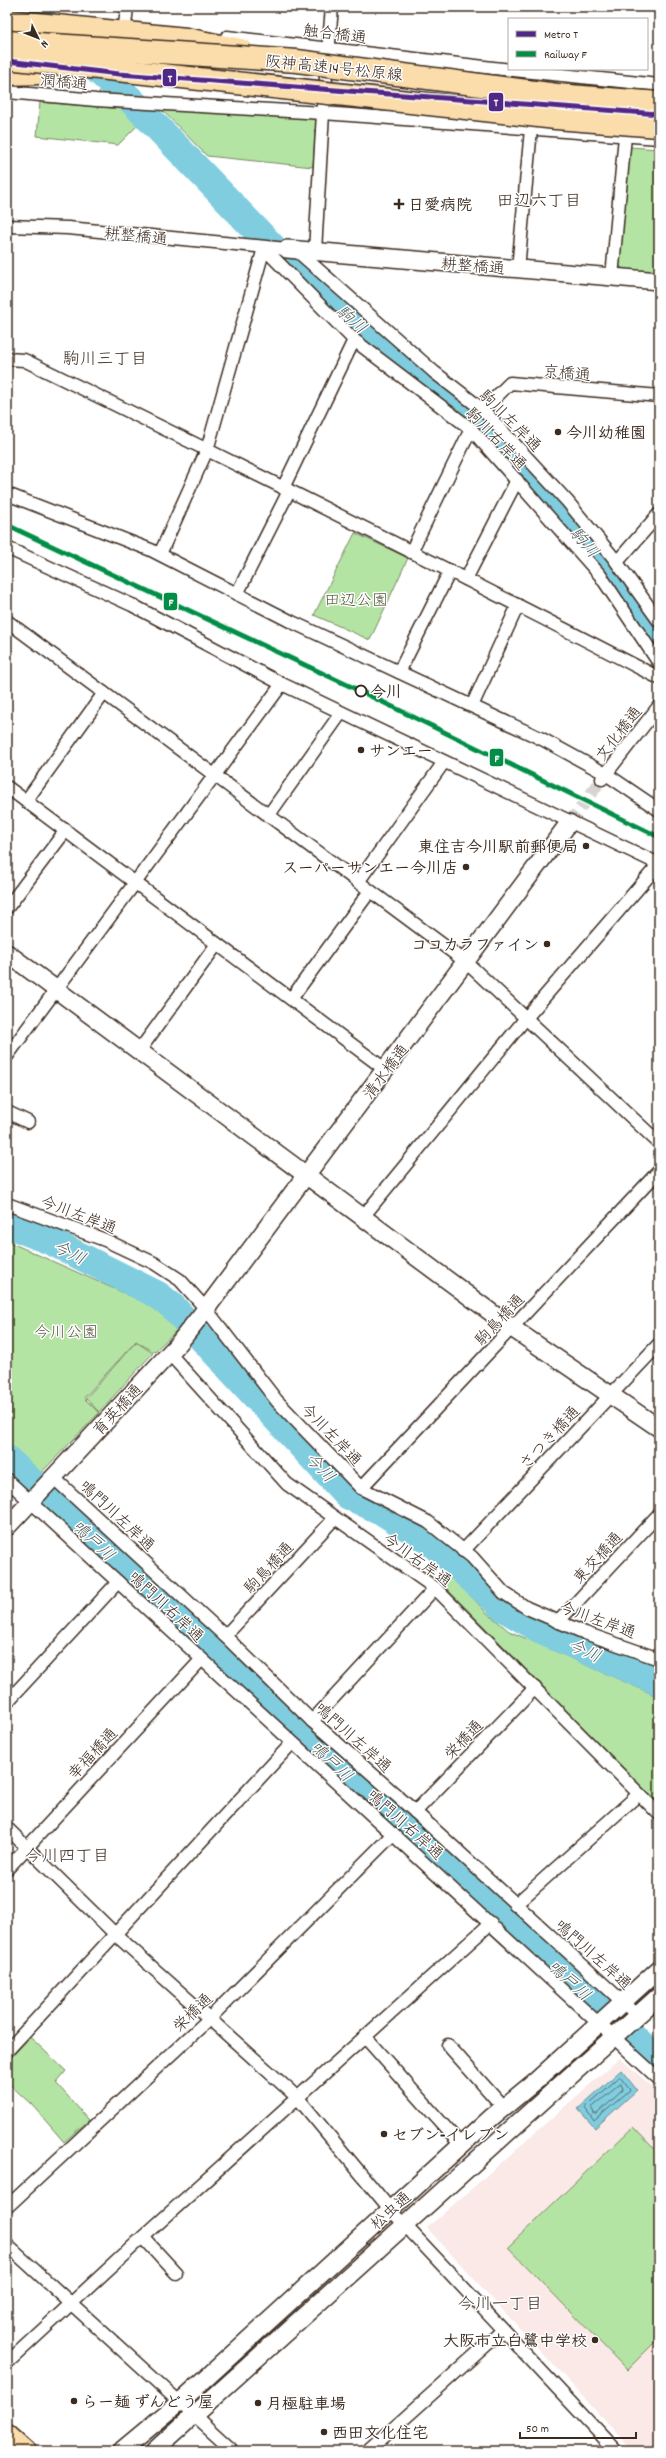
<svg xmlns="http://www.w3.org/2000/svg" width="666" height="2458" viewBox="0 0 666 2458" font-family="Dekko,'Klee One',sans-serif">
	<style>
		.built { fill: #fae9e6 }
		.green { fill: #b4e4a4; stroke: #788761 }
		.water { fill: #80cddf; stroke: #648c92 }
		.lines { fill: none; stroke-linecap: round; stroke-linejoin: round }
		.shore { stroke: #576b6b; stroke-width: 1 }
		.river { stroke: #80cddf; stroke-width: 28 }
		.street-tunnel { stroke: #d8d4d2; stroke-width: 12; stroke-dasharray: 12 6; stroke-linecap: butt }
		.street-casing { stroke: #3b2a1e; stroke-width: 15 }
		.secondary-casing { stroke: #3b2a1e; stroke-width: 20 }
		.primary-casing { stroke: #3b2a1e; stroke-width: 22 }
		.highway-casing { stroke: #3b2a1e; stroke-width: 25 }
		.street { stroke: #fff; stroke-width: 12 }
		.secondary { stroke: #fff; stroke-width: 17 }
		.primary { stroke: #fbddab; stroke-width: 19 }
		.highway { stroke: #fbddab; stroke-width: 22 }
		.highway-bridge-casing { stroke: #3b2a1e; stroke-width: 25; stroke-linecap: butt }
		.highway-bridge { stroke: #fbddab; stroke-width: 22 }
		.rail-1-casing { stroke: #fff; stroke-width: 8 }
		.rail-1 { stroke: #028e46; stroke-width: 5 }
		.metro-1-casing { stroke: #fff; stroke-width: 8 }
		.metro-1 { stroke: #522886; stroke-width: 5 }
		.poi-dot { fill: #3b2a1e; stroke: #fff; stroke-width: 1.5 }
		.stop-dot { fill: #fff; stroke: #3b2a1e; stroke-width: 2 }
		.labels { text-anchor: middle; stroke-width: 3; stroke-linejoin: round; paint-order: stroke }
		.street-label { font-size: 16px; fill: #3b2a1e; stroke: #fff }
		.poi-label { font-size: 16px; font-weight: bold; fill: #3b2a1e; stroke: #fff; text-anchor: start }
		.park-label { font-size: 16px; fill: #595840; stroke: #fff }
		.stop-label { font-size: 16px; font-weight: bold; fill: #3b2a1e; stroke: #fff; text-anchor: start }
		.neighbourhood-label { font-size: 17px; fill: #3b2a1e; stroke: #fff }
		.water-label { font-size: 17px; font-style: italic; fill: #505b58; stroke: #fff }
		.line-badge { stroke: #fff; stroke-width: 1.5 }
		.badge-label { font-size: 11px; text-anchor: middle; font-weight: bold; fill: #fff }
	</style>
	<rect width="100%" height="100%" fill="#fff"/>
	<filter id="ink" filterUnits="userSpaceOnUse"><feTurbulence type="fractalNoise" baseFrequency=".025" numOctaves="2"/><feDisplacementMap in="SourceGraphic" scale="8" xChannelSelector="R" yChannelSelector="G"/><feConvolveMatrix kernelMatrix="1 2 1 2 8 2 1 2 1" color-interpolation-filters="sRGB"/></filter>
	<g filter="url(#ink)">
		<g class="built">
			<path d="M7,1496L16,1505L7,1514Z"/>
			<path d="M620,2058L659,2093V2451H633L427,2228Z"/>
		</g>
		<g class="green">
			<path d="M40,102L123,109L139,124L118,145L37,136Z"/>
			<path d="M162,110L316,119L313,167L207,156Z"/>
			<path d="M630,147L659,149V273L624,270L619,265Z"/>
			<path d="M355,533L408,558L370,640L314,615Z"/>
			<path d="M7,1241L146,1303L180,1327L154,1352L136,1341L84,1398L99,1413L40,1474L7,1444Z"/>
			<path d="M136,1342L153,1353L99,1412L86,1398Z"/>
			<path d="M450,1574L486,1612L509,1631L659,1697V1804L441,1583Z"/>
			<path d="M30,2037L66,2071L56,2083L89,2120L64,2142L32,2105L7,2082V2062Z"/>
			<path d="M633,2127L659,2154V2342L657,2340L627,2370L508,2247Z"/>
		</g>
		<path class="water" d="M621,2070L637,2090L595,2128L578,2109Z"/>
		<g class="lines">
			<g class="shore">
				<path d="M620,2077L630,2090L594,2121L585,2108Z"/>
				<path d="M621,2084L623,2090L597,2114H594L592,2108Z"/>
			</g>
			<g class="river">
				<path d="M28,7L133,102L286,261L419,378L478,419L606,566L659,644"/>
				<path d="M7,1224L50,1241L158,1295L172,1306L347,1495L381,1511L432,1543L505,1609L546,1633L659,1682"/>
				<path d="M7,1459L528,1943L659,2060"/>
			</g>
			<path class="street-tunnel" d="M569,823L602,779"/>
			<defs>
				<g id="street">
					<path d="M125,26L127,7"/>
					<path d="M227,37L493,68L659,85"/>
					<path d="M7,92L96,100L323,113L659,138"/>
					<path d="M7,226L68,228L287,249"/>
					<path d="M264,248L354,340L471,429L600,575L659,663"/>
					<path d="M296,250L434,372L483,410L567,501L613,557L659,621"/>
					<path d="M315,251L323,113L332,7"/>
					<path d="M518,269L531,129"/>
					<path d="M612,277L625,136"/>
					<path d="M7,359L24,360C237,464 449,569 659,678"/>
					<path d="M483,410L510,383L659,396"/>
					<path d="M283,488L354,340"/>
					<path d="M7,494L151,550L292,622L542,739L606,774L659,810"/>
					<path d="M7,548L132,605L282,684L659,864"/>
					<path d="M411,552L471,429"/>
					<path d="M160,554L207,450L264,248"/>
					<path d="M617,562L659,514"/>
					<path d="M466,579L517,480"/>
					<path d="M237,594L289,491"/>
					<path d="M7,621L466,962L659,1143"/>
					<path d="M399,672L450,571"/>
					<path d="M472,706L518,605"/>
					<path d="M602,779L659,706"/>
					<path d="M7,787L386,1070"/>
					<path d="M26,801L104,693"/>
					<path d="M268,816L341,713"/>
					<path d="M358,882L444,762"/>
					<path d="M7,908L66,830"/>
					<path d="M291,999L370,891"/>
					<path d="M139,1051L217,944"/>
					<path d="M7,1056L282,684"/>
					<path d="M7,1112L28,1122"/>
					<path d="M7,1204L105,1240L154,1263L180,1280L206,1309L277,1401L361,1488L428,1522L472,1557L504,1593L527,1608L585,1633L659,1659"/>
					<path d="M362,1218L526,1018L659,864"/>
					<path d="M169,1353L287,1484L435,1588L659,1814"/>
					<path d="M54,1478L225,1636L312,1721L412,1809L637,2015"/>
					<path d="M7,1480L659,2079"/>
					<path d="M361,1488L659,1171"/>
					<path d="M463,1551L659,1344"/>
					<path d="M558,1622L659,1514"/>
					<path d="M225,1636L334,1519"/>
					<path d="M7,1702L118,1582"/>
					<path d="M312,1721L435,1588"/>
					<path d="M415,1812L535,1688"/>
					<path d="M7,1828L115,1934L298,2098L390,2209L616,2451"/>
					<path d="M7,1869L201,1660"/>
					<path d="M515,1905L639,1794"/>
					<path d="M365,2037L461,2145"/>
					<path d="M448,2045L503,2107"/>
					<path d="M7,2051L292,1743"/>
					<path d="M7,2207L209,2019L393,1834"/>
					<path d="M143,2237L176,2273"/>
					<path d="M7,2245L233,2451"/>
					<path d="M7,2363L143,2237L491,1923"/>
					<path d="M368,2451L502,2331"/>
				</g>
				<g id="secondary">
					<path d="M287,249L659,281"/>
					<path d="M7,953L512,1328L659,1428"/>
					<path d="M7,1527L179,1343L209,1305L569,823"/>
					<path d="M121,2451L180,2402L492,2117L537,2080L659,1969"/>
					<path d="M154,2451L659,1996"/>
				</g>
				<path id="primary" d="M7,2434L26,2451"/>
				<g id="highway">
					<path d="M7,21L186,39L241,50"/>
					<path d="M7,74L76,72"/>
				</g>
			</defs>
			<use href="#street" class="street-casing"/>
			<use href="#secondary" class="secondary-casing"/>
			<use href="#primary" class="primary-casing"/>
			<use href="#highway" class="highway-casing"/>
			<use href="#street" class="street"/>
			<use href="#secondary" class="secondary"/>
			<use href="#primary" class="primary"/>
			<use href="#highway" class="highway"/>
			<defs>
				<g id="highway-bridge">
					<path d="M7,42L297,61L557,95L659,103"/>
					<path d="M7,58L556,118L659,126"/>
				</g>
			</defs>
			<use href="#highway-bridge" class="highway-bridge-casing"/>
			<use href="#highway-bridge" class="highway-bridge"/>
			<defs>
				<path id="rail-1" d="M7,525L356,689L659,837"/>
			</defs>
			<use href="#rail-1" class="rail-1-casing"/>
			<use href="#rail-1" class="rail-1"/>
			<defs>
				<path id="metro-1" d="M7,61L119,74L659,114"/>
			</defs>
			<use href="#metro-1" class="metro-1-casing"/>
			<use href="#metro-1" class="metro-1"/>
		</g>
	</g>
	<g class="poi-dot">
		<path d="M397 198h4v4h4v4h-4v4h-4v-4h-4v-4h4z"/>
		<circle cx="558" cy="432" r="4"/>
		<circle cx="361" cy="750" r="4"/>
		<circle cx="586" cy="846" r="4"/>
		<circle cx="466" cy="867" r="4"/>
		<circle cx="547" cy="944" r="4"/>
		<circle cx="384" cy="2134" r="4"/>
		<circle cx="595" cy="2340" r="4"/>
		<circle cx="74" cy="2401" r="4"/>
		<circle cx="258" cy="2403" r="4"/>
		<circle cx="324" cy="2432" r="4"/>
	</g>
	<circle class="stop-dot" cx="361" cy="691" r="5.5"/>
	<g class="labels">
		<g class="street-label">
			<text transform="translate(335 33) rotate(7)" y="6">触合橋通</text>
			<text transform="translate(334 67) rotate(6)" y="6">阪神高速14号松原線</text>
			<text transform="translate(64 81) rotate(5)" y="6">潤橋通</text>
			<text transform="translate(136 235) rotate(6)" y="6">耕整橋通</text>
			<text transform="translate(473 265) rotate(5)" y="6">耕整橋通</text>
			<text transform="translate(567 372) rotate(5)" y="6">京橋通</text>
			<text transform="translate(511 420) rotate(45)" y="6">駒川左岸通</text>
			<text transform="translate(497 438) rotate(46)" y="6">駒川右岸通</text>
			<text transform="translate(618 733) rotate(-52)" y="6">文化橋通</text>
			<text transform="translate(385 1071) rotate(-53)" y="6">清水橋通</text>
			<text transform="translate(79 1214) rotate(21)" y="6">今川左岸通</text>
			<text transform="translate(499 1319) rotate(-47)" y="6">駒鳥橋通</text>
			<text transform="translate(117 1409) rotate(-47)" y="6">育英橋通</text>
			<text transform="translate(332 1434) rotate(46)" y="6">今川左岸通</text>
			<text transform="translate(549 1437) rotate(-47)" y="6">さつき橋通</text>
			<text transform="translate(118 1515) rotate(43)" y="6">鳴門川左岸通</text>
			<text transform="translate(597 1557) rotate(-47)" y="6">東交橋通</text>
			<text transform="translate(418 1559) rotate(36)" y="6">今川右岸通</text>
			<text transform="translate(268 1567) rotate(-47)" y="6">駒鳥橋通</text>
			<text transform="translate(167 1606) rotate(43)" y="6">鳴門川右岸通</text>
			<text transform="translate(598 1619) rotate(20)" y="6">今川左岸通</text>
			<text transform="translate(354 1737) rotate(42)" y="6">鳴門川左岸通</text>
			<text transform="translate(463 1739) rotate(-46)" y="6">栄橋通</text>
			<text transform="translate(92 1753) rotate(-47)" y="6">幸福橋通</text>
			<text transform="translate(406 1824) rotate(42)" y="6">鳴門川右岸通</text>
			<text transform="translate(594 1954) rotate(42)" y="6">鳴門川左岸通</text>
			<text transform="translate(192 2012) rotate(-44)" y="6">栄橋通</text>
			<text transform="translate(390 2210) rotate(-42)" y="6">松虫通</text>
		</g>
		<g class="poi-label">
			<text x="408" y="210">日愛病院</text>
			<text x="566" y="438">今川幼稚園</text>
			<text x="369" y="756">サンエー</text>
			<text x="578" y="852" text-anchor="end">東住吉今川駅前郵便局</text>
			<text x="458" y="873" text-anchor="end">スーパーサンエー今川店</text>
			<text x="539" y="950" text-anchor="end">ココカラファイン</text>
			<text x="392" y="2140">セブン-イレブン</text>
			<text x="587" y="2346" text-anchor="end">大阪市立白鷺中学校</text>
			<text x="82" y="2407">らー麺 ずんどう屋</text>
			<text x="266" y="2409">月極駐車場</text>
			<text x="332" y="2438">西田文化住宅</text>
		</g>
		<g class="park-label">
			<text x="356" y="605">田辺公園</text>
			<text x="66" y="1337">今川公園</text>
		</g>
		<g class="stop-label">
			<text x="370" y="697">今川</text>
		</g>
		<g class="neighbourhood-label">
			<text x="539" y="206">田辺六丁目</text>
			<text x="105" y="364">駒川三丁目</text>
			<text x="67" y="1861">今川四丁目</text>
			<text x="500" y="2309">今川一丁目</text>
		</g>
		<g class="water-label">
			<text transform="translate(352 319) rotate(41)" y="6">駒川</text>
			<text transform="translate(585 542) rotate(49)" y="6">駒川</text>
			<text transform="translate(70 1252) rotate(26)" y="6">今川</text>
			<text transform="translate(321 1467) rotate(47)" y="6">今川</text>
			<text transform="translate(94 1540) rotate(43)" y="6">鳴戸川</text>
			<text transform="translate(585 1650) rotate(24)" y="6">今川</text>
			<text transform="translate(332 1761) rotate(43)" y="6">鳴戸川</text>
			<text transform="translate(570 1980) rotate(42)" y="6">鳴戸川</text>
		</g>
	</g>
	<g class="line-badge">
		<rect x="162" y="68" width="15" height="19" rx="4" fill="#522886"/>
		<rect x="488" y="92" width="16" height="20" rx="4" fill="#522886"/>
		<rect x="163" y="592" width="15" height="19" rx="4" fill="#028e46"/>
		<rect x="489" y="748" width="15" height="19" rx="4" fill="#028e46"/>
	</g>
	<g class="badge-label">
		<text x="170" y="82">T</text>
		<text x="496" y="106">T</text>
		<text x="171" y="606">F</text>
		<text x="497" y="762">F</text>
	</g>
	<rect width="666" height="2458" fill="none" stroke="#fff" stroke-width="24"/>
	<rect x="12" y="12" width="642" height="2434" fill="none" stroke="#3b2a1e" stroke-width="1.5" filter="url(#ink)"/>
	<rect x="508" y="18" width="140" height="52" fill="#ffffff" stroke="#b1aaa5"/>
	<rect x="516" y="31" width="20" height="6" fill="#522886" stroke="#b1aaa5"/>
	<text x="544" y="38" font-size="12" fill="#3b2a1e">Metro T</text>
	<rect x="516" y="51" width="20" height="6" fill="#028e46" stroke="#b1aaa5"/>
	<text x="544" y="58" font-size="12" fill="#3b2a1e">Railway F</text>
	<g transform="translate(38 38) rotate(133)" stroke="#ffffff" stroke-width="3" paint-order="stroke">
	<path d="M0-3L7 15L0 10L-7 15Z" fill="#3b2a1e"/>
	<text y="-6" font-size="11" font-weight="bold" text-anchor="middle" fill="#3b2a1e">N</text>
	</g>
	<path d="M520 2432v6h116v-6" fill="none" stroke="#3b2a1e" stroke-width="2"/>
	<text x="526" y="2432" font-size="12" fill="#3b2a1e" stroke="#ffffff" stroke-width="3" paint-order="stroke">50 m</text>
</svg>
